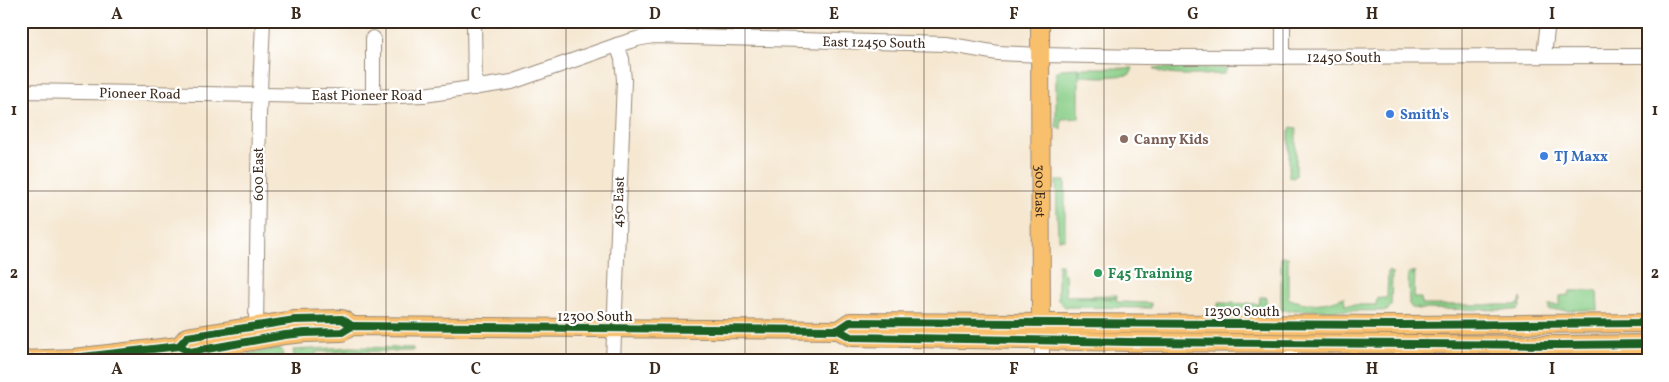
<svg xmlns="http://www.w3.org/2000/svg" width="1669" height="382" viewBox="0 0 1669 382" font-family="Vollkorn,serif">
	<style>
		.green { fill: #8bcf89; stroke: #637c54 }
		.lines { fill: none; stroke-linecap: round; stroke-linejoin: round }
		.minor-casing { stroke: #988877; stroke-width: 16 }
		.major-casing { stroke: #988877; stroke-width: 20 }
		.minor { stroke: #fff; stroke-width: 14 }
		.major { stroke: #f8bf6c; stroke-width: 18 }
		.cycleway-casing { stroke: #fff; stroke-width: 11 }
		.cycleway { stroke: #1b5e20; stroke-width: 8 }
		.grid { fill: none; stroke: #3b2a1e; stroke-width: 1; stroke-opacity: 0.55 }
		.shop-dot { fill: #3f7fe0; stroke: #fff; stroke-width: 2 }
		.education-dot { fill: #8d6e63; stroke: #fff; stroke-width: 2 }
		.leisure-dot { fill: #2e9e5b; stroke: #fff; stroke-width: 2 }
		.labels { text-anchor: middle; stroke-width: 4.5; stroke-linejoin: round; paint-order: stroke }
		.street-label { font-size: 14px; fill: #3b2a1e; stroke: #fff }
		.shop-label { font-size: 14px; font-weight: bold; fill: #366cbe; stroke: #fff; text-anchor: start }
		.education-label { font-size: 14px; font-weight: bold; fill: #785e54; stroke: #fff; text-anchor: start }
		.leisure-label { font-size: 14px; font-weight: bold; fill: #27864d; stroke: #fff; text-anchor: start }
		.neatline { fill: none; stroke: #3b2a1e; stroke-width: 2 }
		.grid-label { font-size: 16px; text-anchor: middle; font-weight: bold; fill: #3b2a1e }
	</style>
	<rect width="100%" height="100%" fill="#fff"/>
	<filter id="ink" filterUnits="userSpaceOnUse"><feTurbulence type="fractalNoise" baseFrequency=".02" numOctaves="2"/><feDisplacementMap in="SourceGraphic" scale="10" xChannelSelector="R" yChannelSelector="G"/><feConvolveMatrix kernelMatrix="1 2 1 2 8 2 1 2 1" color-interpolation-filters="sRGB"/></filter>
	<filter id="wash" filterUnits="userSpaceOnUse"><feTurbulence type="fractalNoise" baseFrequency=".0096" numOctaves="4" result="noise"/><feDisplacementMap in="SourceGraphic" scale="20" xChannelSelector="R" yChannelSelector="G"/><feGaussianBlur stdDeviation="1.12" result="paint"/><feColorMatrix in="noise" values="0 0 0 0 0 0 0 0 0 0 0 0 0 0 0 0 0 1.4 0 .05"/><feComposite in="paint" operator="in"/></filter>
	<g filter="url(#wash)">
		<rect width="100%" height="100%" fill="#f5e7d0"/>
		<g class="green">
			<path d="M1079,68V74L1080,68H1133L1131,73L1128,75L1102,77L1079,76V118L1061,119V130L1056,126V73L1061,69Z"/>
			<path d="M1153,68H1227L1224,74C1208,74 1164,79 1153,68Z"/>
			<path d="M1648,82V148L1645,146L1644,141L1645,101Z"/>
			<path d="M1291,127L1296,128V176L1293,178L1289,177V132Z"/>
			<path d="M1056,181H1065V239H1058Z"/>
			<path d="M1281,257H1288V298C1305,306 1326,305 1344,297L1345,305H1376L1377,298H1387L1388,271L1392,273L1391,305L1387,311L1281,310Z"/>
			<path d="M1058,264H1061L1062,272L1065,274L1066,296L1117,295V298H1077H1116L1117,302L1151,303V308L1065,307L1058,300Z"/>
			<path d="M1414,271L1412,276L1415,271L1414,298H1421L1422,305H1514L1519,304L1521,298L1522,300L1519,309L1512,310L1419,309L1417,306L1418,309L1412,308L1409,304L1408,273Z"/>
			<path d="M1570,291H1597L1598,310H1549V305H1560V296L1569,295Z"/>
			<path d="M1260,297H1266V308L1260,310L1218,309V303L1259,304Z"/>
			<path d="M351,347L413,348V351L316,352L317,359L295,361L293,350Z"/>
			<path d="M281,349L283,351V356L274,357L267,361H248V353Z"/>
		</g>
	</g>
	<g filter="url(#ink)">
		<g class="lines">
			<defs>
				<g id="minor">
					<path d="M474,21L475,88"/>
					<path d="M1283,21V57"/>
					<path d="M373,38V97"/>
					<path d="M1544,56L1548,21"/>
					<path d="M21,91L373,97L424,95L512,82L617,45L637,39L653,36L945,44L998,53L1040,55L1145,57L1648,56"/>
					<path d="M256,327L259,115L263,21"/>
					<path d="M1042,340V361"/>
					<path d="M1291,343V361"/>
					<path d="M1402,343V361"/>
					<path d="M613,361L624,80L622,59L617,45"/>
				</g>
				<g id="major">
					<path id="s1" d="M1040,21L1041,333"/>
					<path d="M838,330L850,322L1401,325L1648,323"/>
					<path d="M179,346L187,337L295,320L342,319L352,326"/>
					<path d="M21,360L73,358L179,346L190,352L285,335L305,333L342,332L352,326L838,330L851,337L1129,342L1562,345L1648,344"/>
					<path d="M1598,361L1633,351"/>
				</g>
			</defs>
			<use href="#minor" class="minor-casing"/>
			<use href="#major" class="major-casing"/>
			<use href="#minor" class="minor"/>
			<use href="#major" class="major"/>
			<defs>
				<g id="cycleway">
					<path d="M838,330L850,322L1401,325L1648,323"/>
					<path d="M179,346L187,337L295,320L342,319L352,326"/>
					<path d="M21,360L73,358L179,346L190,352L285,335L305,333L342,332L352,326L838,330L851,337L1129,342L1562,345L1648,344"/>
				</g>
			</defs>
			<use href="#cycleway" class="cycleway-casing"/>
			<use href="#cycleway" class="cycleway"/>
		</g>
	</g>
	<path class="grid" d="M207,21V361M386,21V361M566,21V361M745,21V361M924,21V361M1104,21V361M1283,21V361M1462,21V361M21,191H1648"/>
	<g class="shop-dot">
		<circle cx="1390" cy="114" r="5"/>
		<circle cx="1544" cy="156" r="5"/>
	</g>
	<circle class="education-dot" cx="1124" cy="139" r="5"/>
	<circle class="leisure-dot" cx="1098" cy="273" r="5"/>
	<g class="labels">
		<g class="street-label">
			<text transform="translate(874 42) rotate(1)" y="5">East 12450 South</text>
			<text x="1344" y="62">12450 South</text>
			<text transform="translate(140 93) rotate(1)" y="5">Pioneer Road</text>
			<text x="367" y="100">East Pioneer Road</text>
			<text transform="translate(258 174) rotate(-90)" y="5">600 East</text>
			<text dy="5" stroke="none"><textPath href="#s1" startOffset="170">300 East</textPath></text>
			<text transform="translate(618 202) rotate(-88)" y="5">450 East</text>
			<text x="1242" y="316">12300 South</text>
			<text x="595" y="321">12300 South</text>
		</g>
		<g class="shop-label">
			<text x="1400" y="119">Smith's</text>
			<text x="1554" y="161">TJ Maxx</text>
		</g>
		<g class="education-label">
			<text x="1134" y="144">Canny Kids</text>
		</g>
		<g class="leisure-label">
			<text x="1108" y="278">F45 Training</text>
		</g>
	</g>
	<rect width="1669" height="382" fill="none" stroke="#fff" stroke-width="55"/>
	<rect x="28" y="28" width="1614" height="326" class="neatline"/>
	<g class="grid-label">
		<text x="117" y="19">A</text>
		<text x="296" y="19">B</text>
		<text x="476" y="19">C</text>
		<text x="655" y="19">D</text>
		<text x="834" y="19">E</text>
		<text x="1014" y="19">F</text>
		<text x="1193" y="19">G</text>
		<text x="1372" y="19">H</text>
		<text x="1552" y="19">I</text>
		<text x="14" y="115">1</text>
		<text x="1655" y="115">1</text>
		<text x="14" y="278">2</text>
		<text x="1655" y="278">2</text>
		<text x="117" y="374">A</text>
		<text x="296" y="374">B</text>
		<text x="476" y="374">C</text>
		<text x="655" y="374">D</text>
		<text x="834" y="374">E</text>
		<text x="1014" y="374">F</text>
		<text x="1193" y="374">G</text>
		<text x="1372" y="374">H</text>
		<text x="1552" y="374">I</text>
	</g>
</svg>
